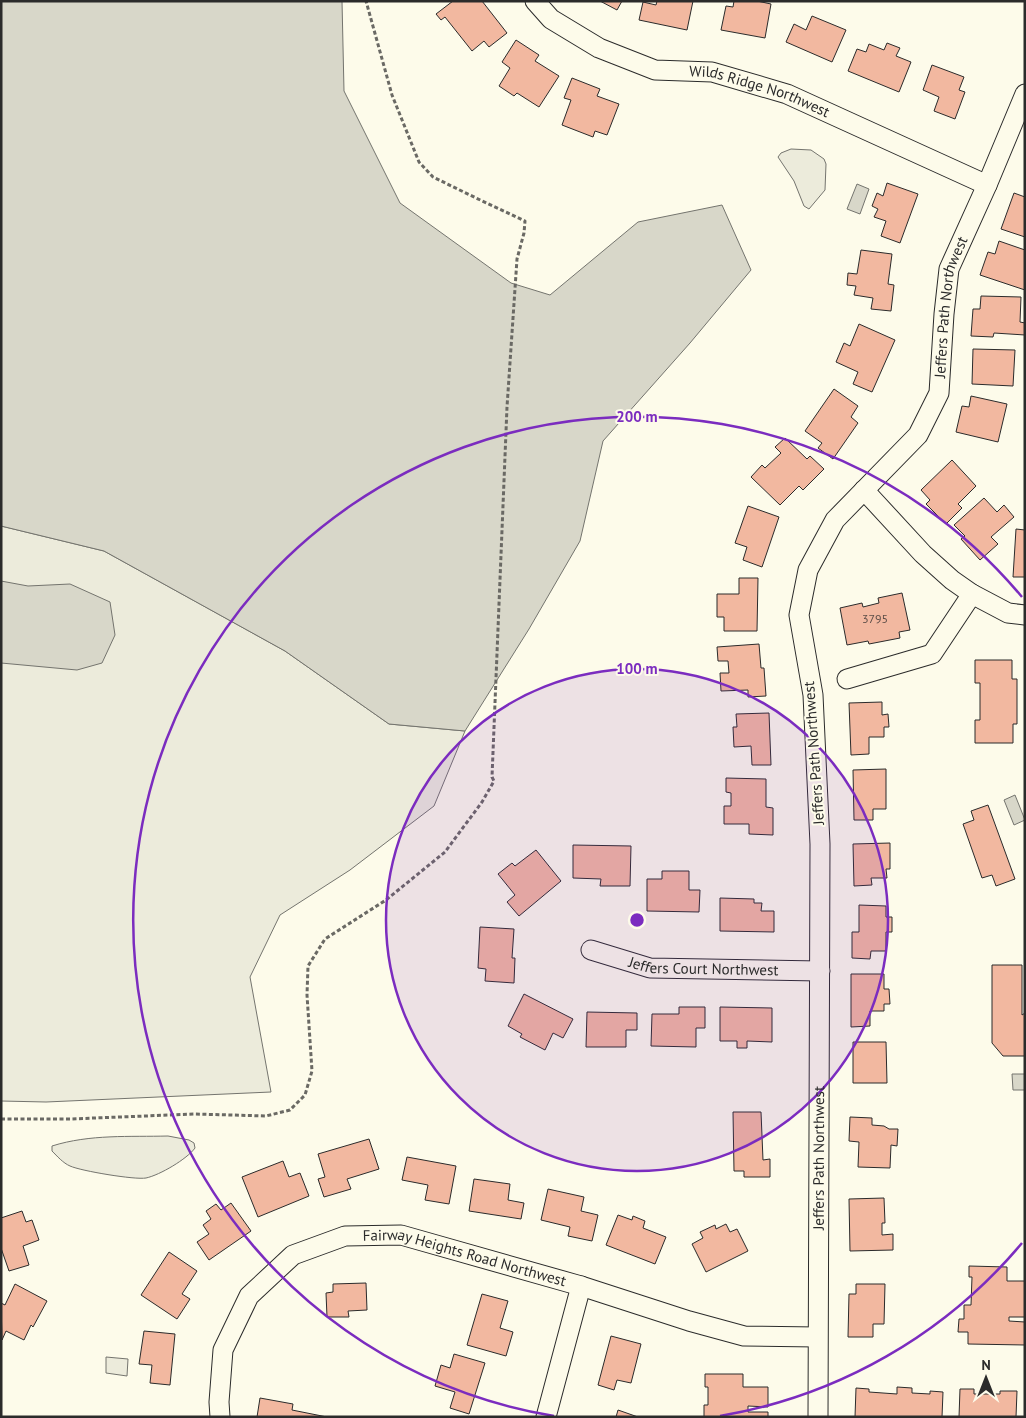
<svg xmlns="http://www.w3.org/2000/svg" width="1026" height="1418" viewBox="0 0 1026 1418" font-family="'PT Sans',sans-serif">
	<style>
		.green { fill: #ecebdb; stroke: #74746e }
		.water { fill: #d8d7c9; stroke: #74746e }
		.building { fill: #f2b8a0; stroke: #2b2b2b }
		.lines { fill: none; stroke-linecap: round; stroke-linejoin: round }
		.minor-casing { stroke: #2b2b2b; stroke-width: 21 }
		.path { stroke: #6a6964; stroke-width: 3; stroke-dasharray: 4 2.5; stroke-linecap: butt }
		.minor { stroke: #fdfbea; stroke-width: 19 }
		.ring { fill: none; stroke: #7b2cbf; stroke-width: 2.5 }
		.labels { text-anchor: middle; stroke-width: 4; stroke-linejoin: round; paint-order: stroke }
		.number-label { font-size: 12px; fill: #5d4e48 }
		.street-label { font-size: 15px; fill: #2b2b2b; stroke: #fdfbea }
		.centre { fill: #7b2cbf; stroke: #fdfbea; stroke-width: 2.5 }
		.ring-label { font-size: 15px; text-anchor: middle; font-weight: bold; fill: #7b2cbf; stroke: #fdfbea; stroke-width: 4; stroke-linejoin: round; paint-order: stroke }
	</style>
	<rect width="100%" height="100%" fill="#fdfbea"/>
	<g class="green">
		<path d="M791,149L811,150L824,159L826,164L825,190L809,209L804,206L794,181L778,157L781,153Z"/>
		<path d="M1,526L104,551L285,651L389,724L465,731L434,806L350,870L280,915L250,977L271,1092L46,1102L1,1101Z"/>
		<path d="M168,1136L189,1140L194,1143L195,1148C187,1159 160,1175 146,1178C135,1180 81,1171 70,1166C63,1163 57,1156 52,1151V1146C90,1134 130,1137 168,1136Z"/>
		<path d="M106,1357L128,1359L127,1376L106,1373Z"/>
	</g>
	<g class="water">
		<path d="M1,1H342L344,91L400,203L511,283L550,295L638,222L722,205L751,270L690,343L603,441L580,541L529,629L465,731L389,724L285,651L104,551L1,526Z"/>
		<path d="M857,184L869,189L860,214L847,209Z"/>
		<path d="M1,581L28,586L70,584L110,602L115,635L102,663L77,670L1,663Z"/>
		<path d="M1015,795L1025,820L1014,825L1004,800Z"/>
		<path d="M1012,1074H1025V1090H1013Z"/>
	</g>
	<g class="building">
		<path d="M453,1H482L507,33L489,47L484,41L472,51L445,17L441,20L436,14Z"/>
		<path d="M600,1H622L617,10Z"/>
		<path d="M657,1H693L687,30L639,20L643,2L656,5Z"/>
		<path d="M734,1H757L771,4L765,38L721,30L726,6L733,7Z"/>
		<path d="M812,16L846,30L832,62L786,42L794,24L806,30Z"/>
		<path d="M516,40L539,55L535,61L559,76L539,107L517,93L514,96L499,86L510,68L502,62Z"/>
		<path d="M887,43L900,48L896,56L911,62L899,92L848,71L857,49L866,52L869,44L884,50Z"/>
		<path d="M932,65L964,77L959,90L965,92L955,119L934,111L939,97L923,90Z"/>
		<path d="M572,78L600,89L597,96L619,104L607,135L595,131L593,137L562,125L571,100L564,98Z"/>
		<path d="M887,183L918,194L900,243L881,236L886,221L874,217L878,209L872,206L877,193L883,196Z"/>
		<path d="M1014,193L1025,197V237L1001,229Z"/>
		<path d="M999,241L1025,250V290L980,275L988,252L995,254Z"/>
		<path d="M861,250L892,254L888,284L894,285L891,311L871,309L873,298L854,295L856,286L847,285L848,273L857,274Z"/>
		<path d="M981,296L1021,297L1020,322L1025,323V335L994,333L993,337L971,336L973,309H980Z"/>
		<path d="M859,324L895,340L872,392L853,384L858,372L836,362L844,343L850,346Z"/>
		<path d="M973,349L1015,350L1013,386L972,384Z"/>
		<path d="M834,389L858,406L851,417L858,423L833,459L818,448L822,443L805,431Z"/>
		<path d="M971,396L1007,404L998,442L956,432L962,406L969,407Z"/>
		<path d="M785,438L807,459L810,456L824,469L803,490L799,486L780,505L751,477L762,465L765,468L781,453L775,447Z"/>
		<path d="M952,460L976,486L958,504L962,508L946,524L926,504L930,500L921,490Z"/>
		<path d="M984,498L997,512L1004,505L1014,517L991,537L998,544L980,560L961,539L965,536L954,525Z"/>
		<path d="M748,506L779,517L762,567L743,560L747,547L735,543Z"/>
		<path d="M1016,529L1025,530V577H1013Z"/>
		<path d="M739,578H758L757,631H724V617H717V594H739Z"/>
		<path d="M902,593L910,630L899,632L900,638L869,644L868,641L847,645L840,608L862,603L863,607L879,603L878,598Z"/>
		<path d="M759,644L761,668H764L766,696L748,697V690L721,691L720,673H729L728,661H718L717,647Z"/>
		<path d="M975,660H1012V679H1017V724H1013V743H975V720H980V683H975Z"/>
		<path d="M882,702V715L888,714L889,727H884V737H869V754L851,755L849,703Z"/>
		<path d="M769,713L771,765H752L751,746L734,747L733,727H737L736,714Z"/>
		<path d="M886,769V809H873V820H854L853,770Z"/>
		<path d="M726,778L766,779V807L773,808V835L749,834V824H724V806H731V793L726,792Z"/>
		<path d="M988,805L1015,879L996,886L992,875L982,878L963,824L974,820L971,811Z"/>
		<path d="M890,843V869H886L887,878H871L872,885L854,886L853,844Z"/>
		<path d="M573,845L631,846L630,886H600L601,879L573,878Z"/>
		<path d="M536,850L561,881L519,916L507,902L515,895L498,874L512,863L515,866Z"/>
		<path d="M662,871H689V890H700L699,912L647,911V879H662Z"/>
		<path d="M720,898L754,899V903H762L761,911H774V932L720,931Z"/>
		<path d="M859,905L886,906V917H892V932H886V951H871L870,959L852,958V932H859Z"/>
		<path d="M480,927L514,929L512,958H515L514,983L485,981L486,969L478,968Z"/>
		<path d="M992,965H1022V1015L1025,1013V1056H1003L992,1043Z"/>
		<path d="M851,974H884V989H889L890,1004H884V1011H870V1026L851,1027Z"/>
		<path d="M524,994L573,1019L563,1038L553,1033L545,1050L520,1037L522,1034L508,1026Z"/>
		<path d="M679,1007H705V1028H696V1047L651,1046L652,1014H679Z"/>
		<path d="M720,1007L772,1008V1042L747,1041V1048H737V1041H720Z"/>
		<path d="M587,1012L637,1013V1030H626V1047H586Z"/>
		<path d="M853,1042H886L887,1083H853Z"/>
		<path d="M733,1112H761L763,1160L770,1159V1177H744V1171H734Z"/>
		<path d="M850,1117L872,1118V1125L884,1126L889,1129H898L897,1146L891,1145L890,1168L858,1167L859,1142L849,1141Z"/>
		<path d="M369,1139L379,1169L347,1179L351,1189L324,1197L318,1179L325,1177L318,1154Z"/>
		<path d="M407,1157L456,1166L449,1204L425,1200L428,1185L402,1180Z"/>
		<path d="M283,1161L289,1177L300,1173L309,1196L258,1217L242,1177Z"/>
		<path d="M474,1179L510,1184L508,1200L524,1203L521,1219L469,1211Z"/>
		<path d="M548,1189L584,1197L581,1211L598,1215L592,1241L568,1236L570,1227L541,1220Z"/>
		<path d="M884,1198L885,1223H882V1235L893,1234V1250L850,1251L849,1199Z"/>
		<path d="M231,1203L251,1231L209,1260L197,1242L209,1234L203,1225L211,1219L206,1211L216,1204L221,1210Z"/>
		<path d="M22,1211L26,1222L32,1220L39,1240L23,1246L29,1265L9,1271L1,1248V1218Z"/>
		<path d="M618,1215L632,1220L633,1216L645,1221L643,1228L666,1237L655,1264L606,1245Z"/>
		<path d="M726,1224L730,1232L737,1229L748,1251L706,1272L692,1244L703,1238L700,1232L715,1225L716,1229Z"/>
		<path d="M169,1252L197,1271L182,1294L190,1299L177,1319L141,1295Z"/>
		<path d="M969,1266L1007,1267V1281H1025V1317H1009V1321L1025,1322V1345L968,1344V1332H958L959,1319H964V1305H971L972,1277H969Z"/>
		<path d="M366,1283L367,1310L348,1311L349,1317H327L326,1293L333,1292V1284Z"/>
		<path d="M15,1284L47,1301L33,1327L31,1325L24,1340L6,1331L2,1340L1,1303L5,1305Z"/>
		<path d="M856,1284H885L884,1324H873V1337H848L849,1294H856Z"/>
		<path d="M482,1294L508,1301L500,1328L513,1332L506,1356L467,1345Z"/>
		<path d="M144,1331L175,1334L170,1385L150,1383L152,1365L139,1364Z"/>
		<path d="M611,1336L641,1344L631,1383L617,1380L614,1390L598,1385Z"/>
		<path d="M454,1354L485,1363L469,1414L450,1408L455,1392L435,1386L441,1365L450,1368Z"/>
		<path d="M705,1374H743V1387H768V1407L748,1406V1412H768V1417H704V1405H708V1387H705Z"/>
		<path d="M897,1387L912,1388V1393L930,1394V1391L943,1392L942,1417H855L856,1388L869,1389V1392L897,1394Z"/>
		<path d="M960,1389H974V1394H1000V1391H1017L1016,1417H959Z"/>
		<path d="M260,1398L293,1404L292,1410L327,1417H257Z"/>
		<path d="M618,1410L638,1417H616Z"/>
	</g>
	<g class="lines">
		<defs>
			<g id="minor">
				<path id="s1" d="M535,1L551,19L599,48L655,70L712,72L787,94L987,185"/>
				<path d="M864,490L923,554L952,580L972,594L1008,613L1025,615"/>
				<path d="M847,679L932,654L972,594"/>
				<path id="s2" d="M591,950L650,968L820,971"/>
				<path id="s3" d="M220,1417L219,1402L223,1350L249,1296L293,1255L345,1236L401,1235L581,1286L689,1321L744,1336L817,1337"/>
				<path d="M546,1417L581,1286"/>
				<path id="s4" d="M818,1417L820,844L813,695L799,615L808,570L835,520L918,435L939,393L944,314L949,269L987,185L1025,94"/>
			</g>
		</defs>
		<use href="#minor" class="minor-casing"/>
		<path class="path" d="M1,1119H70L195,1114L266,1116L290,1110L305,1095L312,1071L307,995L308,966L325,939L386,900L445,852L482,802L494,781L492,777L507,407L517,259L524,233L525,221L476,198L433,177L419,162L392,95L366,1"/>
		<use href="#minor" class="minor"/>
	</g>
	<circle cx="637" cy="920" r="251" fill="#7b2cbf" fill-opacity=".12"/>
	<g class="ring">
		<circle cx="637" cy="920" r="251"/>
		<path d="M1022 1243A503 503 0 0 1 720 1416M554 1416A503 503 0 1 1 1022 597"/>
	</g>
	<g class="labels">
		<g class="number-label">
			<text x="875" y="623">3795</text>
		</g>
		<g class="street-label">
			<text dy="5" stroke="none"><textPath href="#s1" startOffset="248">Wilds Ridge Northwest</textPath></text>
			<text dy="5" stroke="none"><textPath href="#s4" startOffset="1159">Jeffers Path Northwest</textPath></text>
			<text transform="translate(814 753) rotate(-94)" y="5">Jeffers Path Northwest</text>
			<text dy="5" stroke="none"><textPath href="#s2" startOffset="115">Jeffers Court Northwest</textPath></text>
			<text dy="5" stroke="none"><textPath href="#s4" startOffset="259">Jeffers Path Northwest</textPath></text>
			<text dy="5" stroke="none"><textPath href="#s3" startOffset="365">Fairway Heights Road Northwest</textPath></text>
		</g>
	</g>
	<circle cx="637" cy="920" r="8" class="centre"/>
	<g class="ring-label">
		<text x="637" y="422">200 m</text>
		<text x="637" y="674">100 m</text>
	</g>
	<rect width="1026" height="1418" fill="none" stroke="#2b2b2b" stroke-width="5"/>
	<g transform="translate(986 1378)" stroke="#fdfbea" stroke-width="4" paint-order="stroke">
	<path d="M0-4L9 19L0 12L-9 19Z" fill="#2b2b2b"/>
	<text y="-8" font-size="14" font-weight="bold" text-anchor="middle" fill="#2b2b2b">N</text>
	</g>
</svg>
